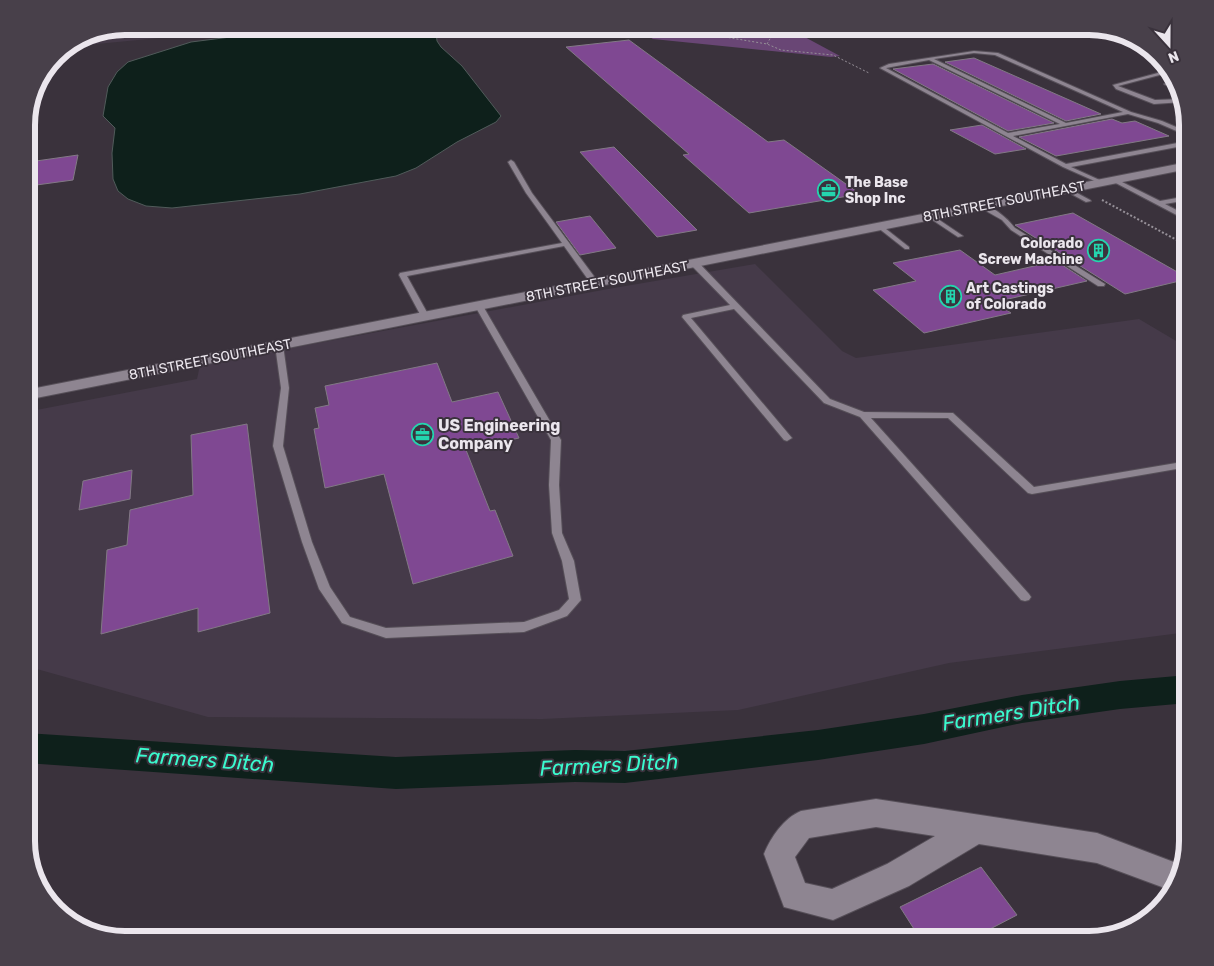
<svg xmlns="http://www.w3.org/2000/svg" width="1214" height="966" viewBox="0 0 1214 966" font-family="Rubik,sans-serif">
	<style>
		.built { fill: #453a49 }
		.green { fill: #694675 }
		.water { fill: #0e201b; stroke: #505b5a }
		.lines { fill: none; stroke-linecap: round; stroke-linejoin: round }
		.canal { fill: #0e201b; fill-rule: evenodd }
		.building { fill: #7f4892; stroke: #827985 }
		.service-casing { stroke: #564f58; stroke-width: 2 }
		.minor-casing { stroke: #564f58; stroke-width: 2 }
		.path-far1 { stroke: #969098; stroke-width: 1; stroke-dasharray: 2 2; stroke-linecap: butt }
		.path { stroke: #969098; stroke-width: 2; stroke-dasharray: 2 2; stroke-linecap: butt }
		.service { fill: #8e8591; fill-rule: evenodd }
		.minor { fill: #8e8591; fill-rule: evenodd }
		.labels { text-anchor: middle; stroke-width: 4; stroke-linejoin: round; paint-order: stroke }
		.far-poi-label { font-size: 14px; font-weight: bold; fill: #ebe6ed; stroke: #3a323c; text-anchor: start }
		.far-street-label { font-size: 14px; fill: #ebe6ed; stroke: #3a323c }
		.poi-label { font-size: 16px; font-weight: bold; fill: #ebe6ed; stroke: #3a323c; text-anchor: start }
		.near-water-label { font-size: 21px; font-style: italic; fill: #3aface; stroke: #3a323c }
		.rim { fill: none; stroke: #ebe6ed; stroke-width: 6 }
	</style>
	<rect width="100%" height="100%" fill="#3a323c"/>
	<g class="built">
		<path d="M125,26H187L201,34L65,47L87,34Z"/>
		<path d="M755,264L842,351L856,358L1139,319L1188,348V632L949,663L738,710L542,719L208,717L26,666V412L197,379L200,365L608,289Z"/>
	</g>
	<path class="green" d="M633,26H914L801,35L840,56L831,57L653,39Z"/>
	<g class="water">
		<path d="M210,26H282L226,34Z"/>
		<path d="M318,26H424L425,29L436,31L437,41L441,47L462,66L501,116L496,122L457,142L416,168L396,176L300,194L172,208L146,206L128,199L118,191L113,179L112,153L115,128L103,116L108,87L117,72L128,62L191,42Z"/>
	</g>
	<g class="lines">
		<path class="canal" d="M1188,675V703L1120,709L1022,723L924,744L818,760L625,783L575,782L396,789L26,763V733L396,757L575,750L625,751L818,730L924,714L1022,695L1120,681Z"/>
	</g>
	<g class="building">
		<path d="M629,40L768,142L784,140L860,194L749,213L683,155L689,154L566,47Z"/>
		<path d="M974,58L1101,114L1066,121L945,62Z"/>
		<path d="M933,64L1054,123L1008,131L893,69Z"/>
		<path d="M1112,119L1122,123L1135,121L1169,136L1056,156L1019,137Z"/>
		<path d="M982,125L1026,149L995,154L950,130Z"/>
		<path d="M614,147L697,230L657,237L580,152Z"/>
		<path d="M78,155L73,180L29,186L36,161Z"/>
		<path d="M1073,213L1188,278V279L1125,294L1015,225Z"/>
		<path d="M590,216L616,248L580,255L556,222Z"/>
		<path d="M960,250L995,275L1056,261L1087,281L995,302L1011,313L924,333L873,290L916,281L893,263Z"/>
		<path d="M437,363L452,402L498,392L519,438L466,450L490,511L495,510L513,556L413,584L384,474L325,488L314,429L319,428L315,408L329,405L325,386Z"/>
		<path d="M247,424L270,613L198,632V608L101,634L107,550L127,545L130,510L193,495L191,435Z"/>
		<path d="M132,470L130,499L79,510L83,481Z"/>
		<path d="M981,867L1017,915L969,940H921L900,907Z"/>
	</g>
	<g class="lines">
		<defs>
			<g id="service">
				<path d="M974,51L998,53L1131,112L1162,121L1188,132V136L1158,123L1128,114L1013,136L1066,164L1188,141V145L1071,167L1104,182L1099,183L1063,167L880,68L889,64ZM974,53L995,55L1123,112L1066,123L934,59ZM929,60L1060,124L1008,133L886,68Z"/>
				<path d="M1169,70L1171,72L1118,86L1155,100L1182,99L1183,102L1154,104L1116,89L1113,85Z"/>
				<path d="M1177,81L1178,83L1171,85L1179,89L1180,92L1164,84Z"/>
				<path d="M511,160L514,162L532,193L599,283L595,285H592L564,246L407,276L429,316L428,318H422L399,275L400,273L562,243L526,193L508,162Z"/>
				<path d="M1114,178L1160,201L1188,196V200L1165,204L1188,216V221L1112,181L1111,180Z"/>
				<path d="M1066,187L1090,200L1091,201L1086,202L1064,190V188Z"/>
				<path d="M979,205C992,204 1007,218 1015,228L1105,284L1104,286H1098L1011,230L1002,220L979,207Z"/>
				<path d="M928,215H932L963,236L958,237L928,217Z"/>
				<path d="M877,225H881L909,247V249H905L877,227Z"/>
				<path d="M691,261H697L830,399L864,412L953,413L1034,487L1188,461V467L1032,494L1028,493L948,418H871L1029,594L1031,597L1029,600L1025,601L1021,600L860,417L824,403L734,309L691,318L792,438L787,441L784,440L682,317L683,315L730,305L691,265Z"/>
				<path d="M476,304H482L483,306L561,440L559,485L562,533L574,561L581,600L567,616L524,632L386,638L342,623L319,589L302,542L273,446L281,388L275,345L279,343L283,345L289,388L283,446L312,542L330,587L350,617L386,628L524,622L559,610L569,599L562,561L552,533L549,485L551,440L475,306Z"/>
			</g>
			<g id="minor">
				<path d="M1188,162V169L26,400V390Z"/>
				<path d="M876,799L1097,833L1179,864L1170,890L1097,863L979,844L909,886L833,920L784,907L764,854C771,837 784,818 801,811ZM876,827L935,836L887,864L832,889L805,883L795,857L809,838Z"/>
			</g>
		</defs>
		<use href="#service" class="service-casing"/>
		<use href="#minor" class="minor-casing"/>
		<g class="path-far1">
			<path d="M125,26L155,33"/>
			<path d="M678,26L695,32L767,44L781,50L833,55L869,73"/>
			<path d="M812,26L838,30L867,26"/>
			<path d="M1078,26L1120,41"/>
			<path d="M767,44L771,37L787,26"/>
		</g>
		<path class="path" d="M1102,200L1188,246"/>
		<use href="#service" class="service"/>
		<use href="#minor" class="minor"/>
	</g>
	<defs>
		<symbol id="office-ring" viewBox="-11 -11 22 22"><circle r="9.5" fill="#3a323c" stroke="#24d5ae" stroke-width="1.5"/><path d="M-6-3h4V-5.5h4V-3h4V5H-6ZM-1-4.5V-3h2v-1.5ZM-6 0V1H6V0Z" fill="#24d5ae"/></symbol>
		<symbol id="building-ring" viewBox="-11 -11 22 22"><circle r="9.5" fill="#3a323c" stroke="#24d5ae" stroke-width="1.5"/><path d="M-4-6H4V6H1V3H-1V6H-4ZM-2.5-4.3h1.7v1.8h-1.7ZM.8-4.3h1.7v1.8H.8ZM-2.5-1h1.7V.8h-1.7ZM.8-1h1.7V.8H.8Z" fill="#24d5ae"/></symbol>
	</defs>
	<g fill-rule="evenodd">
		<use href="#office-ring" x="816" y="178" width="25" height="25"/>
		<use href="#building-ring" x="1086" y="238" width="25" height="25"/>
		<use href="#building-ring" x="938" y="284" width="25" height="25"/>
		<use href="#office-ring" x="410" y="422" width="25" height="25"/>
	</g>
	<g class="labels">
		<g class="far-poi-label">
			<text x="845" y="187">The Base<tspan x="845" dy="16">Shop Inc</tspan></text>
			<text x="1083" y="248" text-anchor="end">Colorado<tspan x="1083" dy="16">Screw Machine</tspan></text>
			<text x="966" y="293">Art Castings<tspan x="966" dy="16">of Colorado</tspan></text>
		</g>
		<g class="far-street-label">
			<text transform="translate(1004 201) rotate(-11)" y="5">8TH STREET SOUTHEAST</text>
			<text transform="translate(607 281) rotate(-11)" y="5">8TH STREET SOUTHEAST</text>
			<text transform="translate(210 359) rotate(-11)" y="5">8TH STREET SOUTHEAST</text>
		</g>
		<g class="poi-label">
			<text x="438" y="431">US Engineering<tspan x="438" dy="18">Company</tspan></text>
		</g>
		<g class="near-water-label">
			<text transform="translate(1011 713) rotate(-9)" y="7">Farmers Ditch</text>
			<text transform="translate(205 760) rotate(4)" y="7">Farmers Ditch</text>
			<text transform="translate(609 765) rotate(-3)" y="7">Farmers Ditch</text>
		</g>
	</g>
	<path d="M0 0H1214V966H0ZM125 35H1089A90 90 0 0 1 1179 125V841A90 90 0 0 1 1089 931H125A90 90 0 0 1 35 841V125A90 90 0 0 1 125 35Z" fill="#48404a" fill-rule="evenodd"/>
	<path class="rim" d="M125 35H1089A90 90 0 0 1 1179 125V841A90 90 0 0 1 1089 931H125A90 90 0 0 1 35 841V125A90 90 0 0 1 125 35Z"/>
	<g transform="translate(1169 45) rotate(159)" stroke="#3a323c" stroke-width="4" paint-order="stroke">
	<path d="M0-4L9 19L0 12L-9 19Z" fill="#ebe6ed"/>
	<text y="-8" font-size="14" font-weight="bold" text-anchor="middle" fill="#ebe6ed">N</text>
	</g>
</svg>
